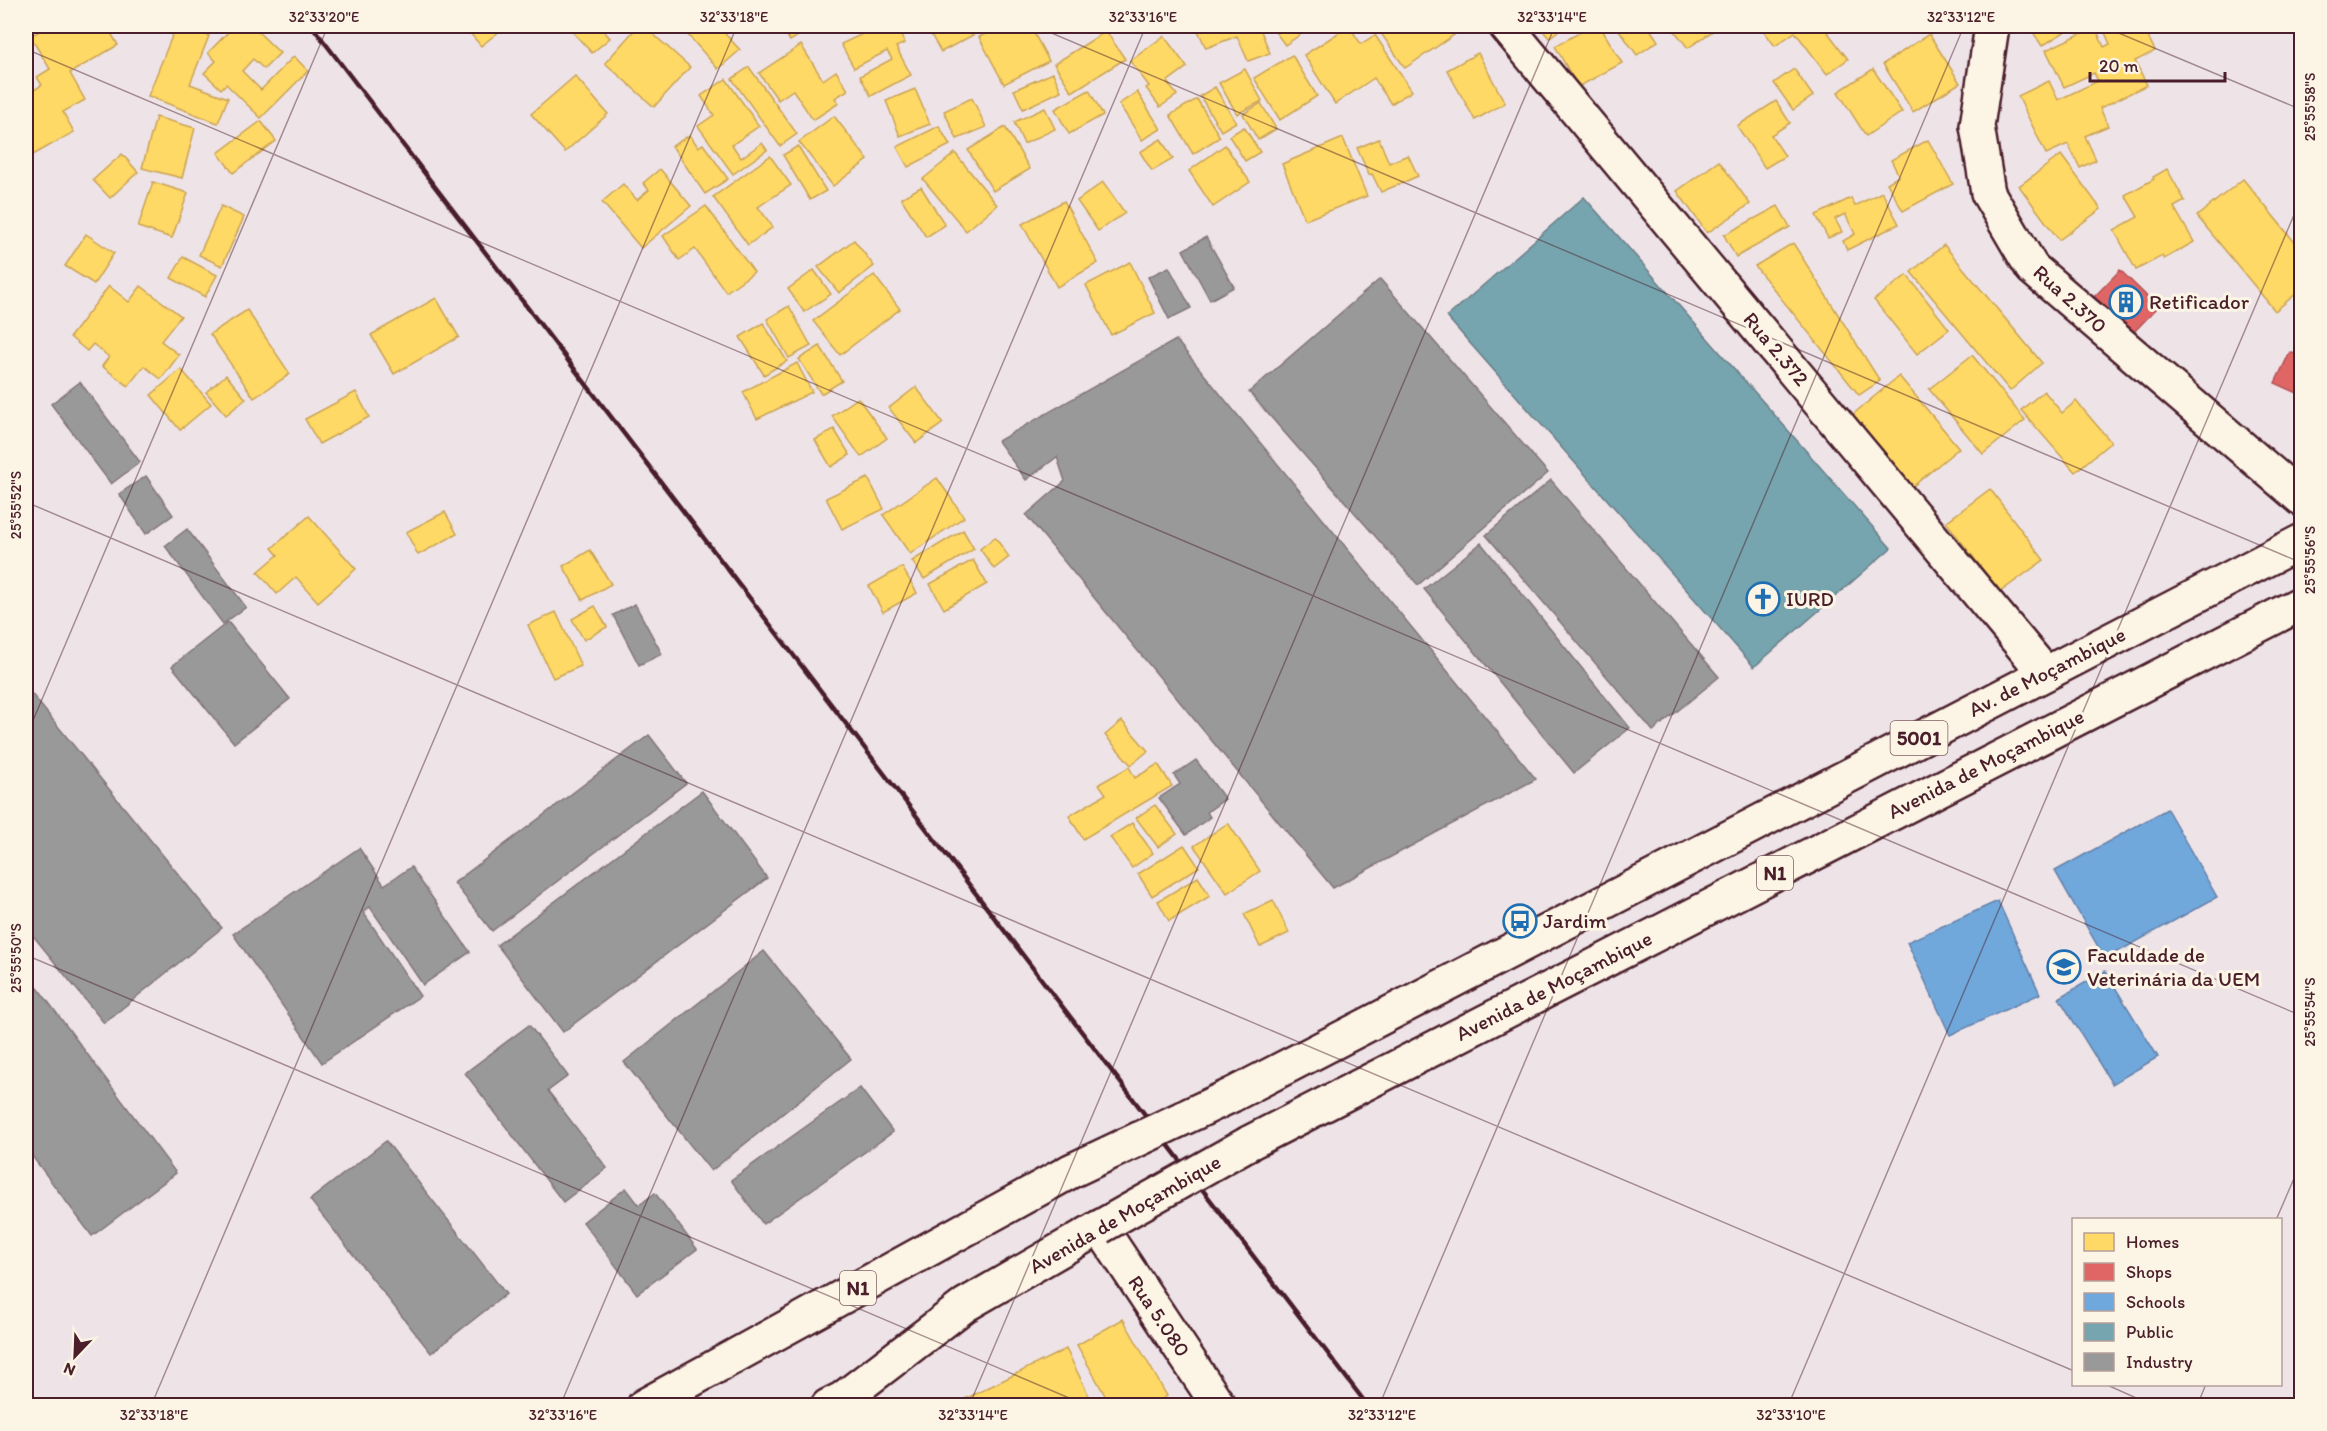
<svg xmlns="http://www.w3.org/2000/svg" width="2327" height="1431" viewBox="0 0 2327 1431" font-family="Itim,sans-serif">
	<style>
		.homes { fill: #ffd966; stroke: #c9a154; stroke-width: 1.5 }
		.shops { fill: #e06666; stroke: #b35154; stroke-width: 1.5 }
		.schools { fill: #6fa8dc; stroke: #647fa7; stroke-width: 1.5 }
		.public { fill: #76a5af; stroke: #697d87; stroke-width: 1.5 }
		.industry { fill: #999; stroke: #817478; stroke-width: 1.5 }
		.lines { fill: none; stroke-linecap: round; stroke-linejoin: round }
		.street-casing { stroke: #4a1f2b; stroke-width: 38 }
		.highway-casing { stroke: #4a1f2b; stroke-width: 38 }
		.street { stroke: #fcf5e5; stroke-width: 33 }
		.highway { stroke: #fcf5e5; stroke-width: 33 }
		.rail { stroke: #4a1f2b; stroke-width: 4.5 }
		.highway-bridge-casing { stroke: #4a1f2b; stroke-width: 38; stroke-linecap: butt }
		.highway-bridge { stroke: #fcf5e5; stroke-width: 33 }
		.ticks { fill: none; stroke: #4a1f2b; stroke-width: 1.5; stroke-opacity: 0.45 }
		.labels { text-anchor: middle; stroke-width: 6; stroke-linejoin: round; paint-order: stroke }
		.shield { fill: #fcf5e5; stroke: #7f5f63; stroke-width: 1.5 }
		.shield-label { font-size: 20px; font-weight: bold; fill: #4a1f2b }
		.street-label { font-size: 21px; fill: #4a1f2b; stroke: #fcf5e5 }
		.poi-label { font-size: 21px; fill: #4a1f2b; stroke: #fcf5e5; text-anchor: start }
		.neatline { fill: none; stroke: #4a1f2b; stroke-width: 2 }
		.ticks-label { font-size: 15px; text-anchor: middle; fill: #4a1f2b }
	</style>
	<rect width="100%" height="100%" fill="#eee4e8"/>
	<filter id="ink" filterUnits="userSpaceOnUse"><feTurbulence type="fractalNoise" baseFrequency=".0167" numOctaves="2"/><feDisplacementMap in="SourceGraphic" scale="12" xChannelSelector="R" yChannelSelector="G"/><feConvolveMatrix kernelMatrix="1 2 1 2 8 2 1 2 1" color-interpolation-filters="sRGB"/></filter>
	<g filter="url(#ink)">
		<g class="homes">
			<path d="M49,26H107L118,45L70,73L85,100L63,112L74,132L26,159V119L29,117L26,111V95L42,85L37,77L50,69L30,36Z"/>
			<path d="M176,26H183L209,36L190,84L228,98L218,123L148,96Z"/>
			<path d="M221,26H242L245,28L252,26L280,53L264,69L253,59L242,71L261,90L294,56L308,71L261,118L226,84L221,89L204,73L216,61L208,53L228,32Z"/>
			<path d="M464,26H506L481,46Z"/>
			<path d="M567,26H599L610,38L592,53Z"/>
			<path d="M638,26H644L690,67L654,107L605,63Z"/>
			<path d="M680,26H718L740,50L718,69Z"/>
			<path d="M781,26H810L811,28L790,41Z"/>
			<path d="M864,26H895L905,43L896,47L911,75L871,96L860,76L892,59L887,51L854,68L841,44L867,32Z"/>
			<path d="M926,26H970L975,34L941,52Z"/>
			<path d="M1002,26H1030L1049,61L1004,84L979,37Z"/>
			<path d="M1196,26H1259L1270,53L1248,61L1237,36L1206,48Z"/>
			<path d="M1271,26H1313L1285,45Z"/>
			<path d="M1349,26L1361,44L1375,35L1412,91L1391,104L1374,78L1335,104L1304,55Z"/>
			<path d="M1376,26H1447L1454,35L1405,68Z"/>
			<path d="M1539,26H1564L1549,38Z"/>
			<path d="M1592,26H1600L1622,63L1578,87L1555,46Z"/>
			<path d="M1616,26H1648L1658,41L1637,55Z"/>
			<path d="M1671,26H1720L1688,48Z"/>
			<path d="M1760,26H1823L1848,59L1827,74L1795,32L1775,46Z"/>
			<path d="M2029,26H2074L2042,46Z"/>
			<path d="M2102,26H2143L2155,51L2135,61L2147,85L2100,108L2108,126L2085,136L2096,160L2080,168L2068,144L2046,154L2018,96L2049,81L2058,100L2098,81L2094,73L2064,87L2046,50L2095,27L2104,47L2110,44Z"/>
			<path d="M1106,31L1125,59L1072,92L1054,64Z"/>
			<path d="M1929,34L1960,83L1913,112L1883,64Z"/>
			<path d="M1164,36L1187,67L1167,82L1177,95L1160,107L1146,88L1149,86L1130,61Z"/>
			<path d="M801,45L823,80L836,71L848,90L835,98L839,103L813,120L793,90L778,100L759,73Z"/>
			<path d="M1478,53L1505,103L1475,120L1447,70Z"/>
			<path d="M1292,55L1317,96L1280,120L1254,78Z"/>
			<path d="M749,67L797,134L780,146L732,79Z"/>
			<path d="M1245,69L1262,101L1237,114L1219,83Z"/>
			<path d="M1794,69L1813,96L1793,110L1774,83Z"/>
			<path d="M1873,69L1902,112L1866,136L1838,92Z"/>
			<path d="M1053,73L1061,91L1023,109L1014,90Z"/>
			<path d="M575,76L608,114L565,152L531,114Z"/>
			<path d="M726,79L759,126L732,145L741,158L762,143L767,150L733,174L698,126L714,115L701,96Z"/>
			<path d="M1215,87L1236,122L1221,131L1200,96Z"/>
			<path d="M915,89L930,124L900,136L886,101Z"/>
			<path d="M1089,90L1103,115L1069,134L1055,109Z"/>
			<path d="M1137,92L1161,129L1142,140L1119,104Z"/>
			<path d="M972,98L986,127L957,139L944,111Z"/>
			<path d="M1197,99L1220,137L1193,154L1170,115Z"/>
			<path d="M1776,101L1790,123L1771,135L1785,156L1765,168L1737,126Z"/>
			<path d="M1261,103L1276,129L1258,140L1243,114Z"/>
			<path d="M1045,108L1055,129L1024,144L1014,122Z"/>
			<path d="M834,116L868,160L833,186L799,142Z"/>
			<path d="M156,117L195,128L182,178L142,168Z"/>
			<path d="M261,121L276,141L233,173L218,153Z"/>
			<path d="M939,126L950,145L908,167L897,147Z"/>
			<path d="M1005,127L1030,169L993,191L968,150Z"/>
			<path d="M1244,127L1260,152L1245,161L1229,136Z"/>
			<path d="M690,135L698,147L703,144L728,179L705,194L672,146Z"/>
			<path d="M1343,138L1367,196L1305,220L1282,164Z"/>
			<path d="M1161,139L1173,159L1152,171L1140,152Z"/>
			<path d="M1379,139L1389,163L1408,155L1418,176L1381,192L1372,174L1369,175L1357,148Z"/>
			<path d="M1928,140L1953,184L1903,211L1887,183L1899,176L1891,160Z"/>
			<path d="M1225,145L1250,182L1213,207L1189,171Z"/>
			<path d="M798,146L826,191L810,200L783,155Z"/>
			<path d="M955,153L997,205L966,231L923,179Z"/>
			<path d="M122,154L138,172L110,198L93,180Z"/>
			<path d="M2061,155L2101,209L2059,240L2019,186Z"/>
			<path d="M770,156L791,185L758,207L773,227L748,245L713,197Z"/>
			<path d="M1719,161L1750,204L1707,233L1677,191Z"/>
			<path d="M660,169L691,206L641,248L602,202L623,184L637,200L649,190L643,183Z"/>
			<path d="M2167,169L2185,201L2174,207L2194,242L2164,259L2162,256L2136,270L2114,230L2138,217L2125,195L2154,179L2153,177Z"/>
			<path d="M2243,179L2302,251V289L2275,311L2197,216Z"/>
			<path d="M153,182L188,193L172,238L138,227Z"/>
			<path d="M1103,182L1125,213L1098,231L1077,201Z"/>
			<path d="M921,187L945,225L926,237L901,198Z"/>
			<path d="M1882,192L1899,224L1847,250L1843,241L1855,234L1845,214L1835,219L1842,232L1828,238L1816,215L1851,198L1855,206Z"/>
			<path d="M1064,201L1098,263L1057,287L1022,224Z"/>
			<path d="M221,206L244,217L222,266L199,255Z"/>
			<path d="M706,206L754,272L726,292L695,249L679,260L663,236Z"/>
			<path d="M1778,206L1790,227L1736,257L1724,235Z"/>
			<path d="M86,234L114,253L94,284L65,266Z"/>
			<path d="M854,240L874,266L839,293L818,267Z"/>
			<path d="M1793,243L1880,381L1859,395L1755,266Z"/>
			<path d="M1944,245L2042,363L2010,391L1911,272Z"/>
			<path d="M183,257L217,275L205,297L171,278Z"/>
			<path d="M1130,262L1155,313L1111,335L1086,285Z"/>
			<path d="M814,270L831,294L804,312L788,289Z"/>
			<path d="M874,275L900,309L840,355L813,321Z"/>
			<path d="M1907,275L1949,329L1917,354L1874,300Z"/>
			<path d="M109,286L129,302L141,286L181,316L161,341L179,355L161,379L144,366L128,386L102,366L109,357L93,344L87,351L70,337Z"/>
			<path d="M436,298L459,337L394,374L371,335Z"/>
			<path d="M789,306L811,346L789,358L767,319Z"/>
			<path d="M247,310L290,374L254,398L210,334Z"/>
			<path d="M763,323L787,361L764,375L740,337Z"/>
			<path d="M820,346L842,381L821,394L799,359Z"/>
			<path d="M1972,355L2025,420L1983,454L1929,389Z"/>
			<path d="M797,363L812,392L757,419L743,392Z"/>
			<path d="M181,369L211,404L180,430L151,395Z"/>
			<path d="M226,375L246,399L226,415L206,392Z"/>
			<path d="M1899,376L1959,448L1912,487L1852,415Z"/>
			<path d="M916,387L943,423L916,443L889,408Z"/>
			<path d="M2044,391L2062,413L2076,401L2111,442L2075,472L2021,410Z"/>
			<path d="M356,392L369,417L319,444L305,419Z"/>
			<path d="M858,398L887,438L861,457L832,416Z"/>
			<path d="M834,429L850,455L831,467L815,440Z"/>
			<path d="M868,478L884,509L842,529L826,498Z"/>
			<path d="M937,478L964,517L910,554L883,515Z"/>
			<path d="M1990,489L2044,560L2000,592L1946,522Z"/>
			<path d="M445,512L457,534L418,555L406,532Z"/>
			<path d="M309,516L356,569L318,602L296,577L277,594L258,572L278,555L272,548Z"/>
			<path d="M963,530L974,549L924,579L912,561Z"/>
			<path d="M995,537L1009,557L994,569L980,549Z"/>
			<path d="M590,550L611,584L583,600L563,566Z"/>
			<path d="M973,560L987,584L944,609L930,584Z"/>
			<path d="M902,567L917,593L883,612L869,586Z"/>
			<path d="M595,606L607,627L584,640L572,619Z"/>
			<path d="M556,612L581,666L553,678L528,625Z"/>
			<path d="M1122,721L1148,751L1131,765L1105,735Z"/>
			<path d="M1158,764L1172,786L1083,839L1069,816L1106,794L1099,784L1129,767L1135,778Z"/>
			<path d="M1155,805L1177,834L1158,847L1136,818Z"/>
			<path d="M1132,823L1153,853L1132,868L1110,837Z"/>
			<path d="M1228,823L1260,871L1227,893L1194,846Z"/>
			<path d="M1184,845L1199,867L1152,896L1138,874Z"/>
			<path d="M1198,877L1210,896L1169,921L1158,901Z"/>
			<path d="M1273,900L1289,933L1260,947L1244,914Z"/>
			<path d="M1123,1319L1167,1396L1151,1406H1111L1077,1345Z"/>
			<path d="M1066,1349L1094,1406H951Z"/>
		</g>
		<g class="shops">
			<path d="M2120,270L2158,307L2132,334L2094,297Z"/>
			<path d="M2290,352L2302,357V395L2275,383Z"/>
		</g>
		<g class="schools">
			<path d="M2167,809L2217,897L2105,959L2055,871Z"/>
			<path d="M1998,901L2040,994L1950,1035L1907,942Z"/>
			<path d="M2105,971L2158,1057L2112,1084L2059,998Z"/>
		</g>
		<path class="public" d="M1584,197L1891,548L1754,667L1447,317Z"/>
		<g class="industry">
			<path d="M1206,237L1234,287L1210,300L1183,250Z"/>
			<path d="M1169,267L1191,308L1169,319L1148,277Z"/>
			<path d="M1380,279L1548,473L1418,585L1249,392Z"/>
			<path d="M1176,340L1536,779L1333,888L1026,515L1065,481L1057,457L1026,480L998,441Z"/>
			<path d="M80,382L140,462L111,484L51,404Z"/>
			<path d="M146,476L173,515L146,534L119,494Z"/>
			<path d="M1551,480L1719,677L1653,731L1486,535Z"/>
			<path d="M187,529L246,607L223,624L165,546Z"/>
			<path d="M1481,543L1630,728L1574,773L1424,589Z"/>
			<path d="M635,604L662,654L639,665L613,615Z"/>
			<path d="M228,622L290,699L234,743L172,666Z"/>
			<path d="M26,687L222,928L104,1023L26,927Z"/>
			<path d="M649,735L686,783L492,931L454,883Z"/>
			<path d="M1196,760L1225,799L1207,812L1210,817L1186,835L1159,798L1180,784L1174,775Z"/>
			<path d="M702,791L767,878L563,1032L497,945Z"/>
			<path d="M359,848L384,885L411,867L470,952L423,985L370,907L363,912L420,996L322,1063L233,934Z"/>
			<path d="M764,951L851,1059L711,1171L624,1062Z"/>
			<path d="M26,972L176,1173L92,1236L26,1148Z"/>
			<path d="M529,1025L568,1076L548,1091L607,1168L563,1202L465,1073Z"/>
			<path d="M860,1088L893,1132L763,1224L731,1180Z"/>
			<path d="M386,1141L506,1294L431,1353L310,1200Z"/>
			<path d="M626,1188L639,1205L655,1193L697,1249L637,1294L583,1222Z"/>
		</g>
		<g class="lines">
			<defs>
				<g id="street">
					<path d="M1506,26L2045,673"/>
					<path d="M1992,26L1977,126L1988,193L2032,268L2302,499"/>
					<path d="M1100,1227L1219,1406"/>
				</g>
				<g id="highway">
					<path d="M1232,1095L2302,541"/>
					<path d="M1249,1143L2302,603"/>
					<path d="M644,1406L1071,1171"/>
					<path d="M828,1406L842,1399L965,1305L1100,1227"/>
				</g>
			</defs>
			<use href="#street" class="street-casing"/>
			<use href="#highway" class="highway-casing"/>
			<use href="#street" class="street"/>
			<use href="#highway" class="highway"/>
			<path class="rail" d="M312,26L1368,1406"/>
			<defs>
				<g id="highway-bridge">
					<path d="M1071,1171L1232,1095"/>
					<path d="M1100,1227L1249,1143"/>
				</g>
			</defs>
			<use href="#highway-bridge" class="highway-bridge-casing"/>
			<use href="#highway-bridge" class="highway-bridge"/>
		</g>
	</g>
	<path class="ticks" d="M1035,26L2302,563M2102,26L2302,110M26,49L2302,1016M26,502L2074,1371M26,737L328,26M26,955L1088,1406M2276,1220L2302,1160M2105,1384L2154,1406M151,1406L737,26M560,1406L1146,26M969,1406L1555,26M1379,1406L1964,26M1788,1406L2302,196M2197,1406L2206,1384"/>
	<defs>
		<symbol id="building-ring" viewBox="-11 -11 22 22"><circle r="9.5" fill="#fcf5e5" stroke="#1f6fb2" stroke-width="1.5"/><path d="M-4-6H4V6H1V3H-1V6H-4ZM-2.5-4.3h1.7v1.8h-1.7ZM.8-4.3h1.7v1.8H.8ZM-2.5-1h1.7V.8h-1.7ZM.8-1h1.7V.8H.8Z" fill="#1f6fb2"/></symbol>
		<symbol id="church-ring" viewBox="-11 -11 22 22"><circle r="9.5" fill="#fcf5e5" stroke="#1f6fb2" stroke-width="1.5"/><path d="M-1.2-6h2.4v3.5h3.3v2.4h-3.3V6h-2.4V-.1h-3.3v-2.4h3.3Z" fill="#1f6fb2"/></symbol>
		<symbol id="bus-ring" viewBox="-11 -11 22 22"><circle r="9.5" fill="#fcf5e5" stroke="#1f6fb2" stroke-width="1.5"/><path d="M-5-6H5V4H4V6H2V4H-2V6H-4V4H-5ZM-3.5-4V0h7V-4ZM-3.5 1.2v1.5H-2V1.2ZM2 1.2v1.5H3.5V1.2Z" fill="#1f6fb2"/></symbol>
		<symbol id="university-ring" viewBox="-11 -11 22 22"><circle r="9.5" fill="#fcf5e5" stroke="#1f6fb2" stroke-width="1.5"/><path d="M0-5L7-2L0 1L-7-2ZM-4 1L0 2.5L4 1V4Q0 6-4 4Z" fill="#1f6fb2"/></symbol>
	</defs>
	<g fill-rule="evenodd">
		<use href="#building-ring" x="2107" y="283" width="38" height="38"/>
		<use href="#church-ring" x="1744" y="580" width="38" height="38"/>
		<use href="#bus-ring" x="1501" y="902" width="38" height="38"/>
		<use href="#university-ring" x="2045" y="948" width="38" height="38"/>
	</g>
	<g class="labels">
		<g class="shield">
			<rect x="1890.5" y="721" width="57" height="34" rx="4.5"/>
			<rect x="1757" y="856" width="36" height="34" rx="4.5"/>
			<rect x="840" y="1271" width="36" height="34" rx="4.5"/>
		</g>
		<g class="shield-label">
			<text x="1919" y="745">5001</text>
			<text x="1775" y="880">N1</text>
			<text x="858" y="1295">N1</text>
		</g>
		<g class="street-label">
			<text transform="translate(2070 299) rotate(42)" y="7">Rua 2.370</text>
			<text transform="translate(1776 349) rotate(50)" y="7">Rua 2.372</text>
			<text transform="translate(2047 672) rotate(-27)" y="7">Av. de Moçambique</text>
			<text transform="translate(1986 764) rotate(-27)" y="7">Avenida de Moçambique</text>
			<text transform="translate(1554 986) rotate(-27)" y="7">Avenida de Moçambique</text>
			<text transform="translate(1125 1214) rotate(-30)" y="7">Avenida de Moçambique</text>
			<text transform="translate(1159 1316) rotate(56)" y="7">Rua 5.080</text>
		</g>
		<g class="poi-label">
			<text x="2149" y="309">Retificador</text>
			<text x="1786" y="606">IURD</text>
			<text x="1543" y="928">Jardim</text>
			<text x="2087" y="962">Faculdade de<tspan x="2087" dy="24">Veterinária da UEM</tspan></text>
		</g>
	</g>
	<rect width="2327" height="1431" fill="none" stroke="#fcf5e5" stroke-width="66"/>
	<rect x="2072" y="1218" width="210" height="168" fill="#fcf5e5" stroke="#b59f9b" stroke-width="1.5"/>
	<rect x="2084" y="1233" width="30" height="18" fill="#ffd966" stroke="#b59f9b" stroke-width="1.5"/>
	<text x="2126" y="1248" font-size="18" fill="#4a1f2b">Homes</text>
	<rect x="2084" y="1263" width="30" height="18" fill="#e06666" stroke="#b59f9b" stroke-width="1.5"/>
	<text x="2126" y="1278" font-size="18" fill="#4a1f2b">Shops</text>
	<rect x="2084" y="1293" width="30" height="18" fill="#6fa8dc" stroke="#b59f9b" stroke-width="1.5"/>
	<text x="2126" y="1308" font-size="18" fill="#4a1f2b">Schools</text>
	<rect x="2084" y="1323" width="30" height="18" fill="#76a5af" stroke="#b59f9b" stroke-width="1.5"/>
	<text x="2126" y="1338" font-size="18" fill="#4a1f2b">Public</text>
	<rect x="2084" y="1353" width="30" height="18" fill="#999999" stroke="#b59f9b" stroke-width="1.5"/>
	<text x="2126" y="1368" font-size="18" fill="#4a1f2b">Industry</text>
	<g transform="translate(75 1356) rotate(203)" stroke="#fcf5e5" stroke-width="4.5" paint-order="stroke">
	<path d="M0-4.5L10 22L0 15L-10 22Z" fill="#4a1f2b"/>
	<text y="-9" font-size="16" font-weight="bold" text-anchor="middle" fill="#4a1f2b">N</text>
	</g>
	<path d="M2090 72v9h135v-9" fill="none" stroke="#4a1f2b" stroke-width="3"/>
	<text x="2099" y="72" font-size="18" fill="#4a1f2b" stroke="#fcf5e5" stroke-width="4.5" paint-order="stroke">20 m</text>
	<rect x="33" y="33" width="2261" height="1365" class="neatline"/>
	<g class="ticks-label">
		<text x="324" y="22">32°33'20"E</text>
		<text x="734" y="22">32°33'18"E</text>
		<text x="1143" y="22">32°33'16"E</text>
		<text x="1552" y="22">32°33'14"E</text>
		<text x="1961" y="22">32°33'12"E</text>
		<text transform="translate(2310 107) rotate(-90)" y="5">25°55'58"S</text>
		<text transform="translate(16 505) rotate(-90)" y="5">25°55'52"S</text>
		<text transform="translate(2310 560) rotate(-90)" y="5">25°55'56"S</text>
		<text transform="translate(16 958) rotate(-90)" y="5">25°55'50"S</text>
		<text transform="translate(2310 1012) rotate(-90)" y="5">25°55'54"S</text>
		<text x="154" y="1420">32°33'18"E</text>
		<text x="563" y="1420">32°33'16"E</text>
		<text x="973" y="1420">32°33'14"E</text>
		<text x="1382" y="1420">32°33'12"E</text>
		<text x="1791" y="1420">32°33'10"E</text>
	</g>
</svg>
